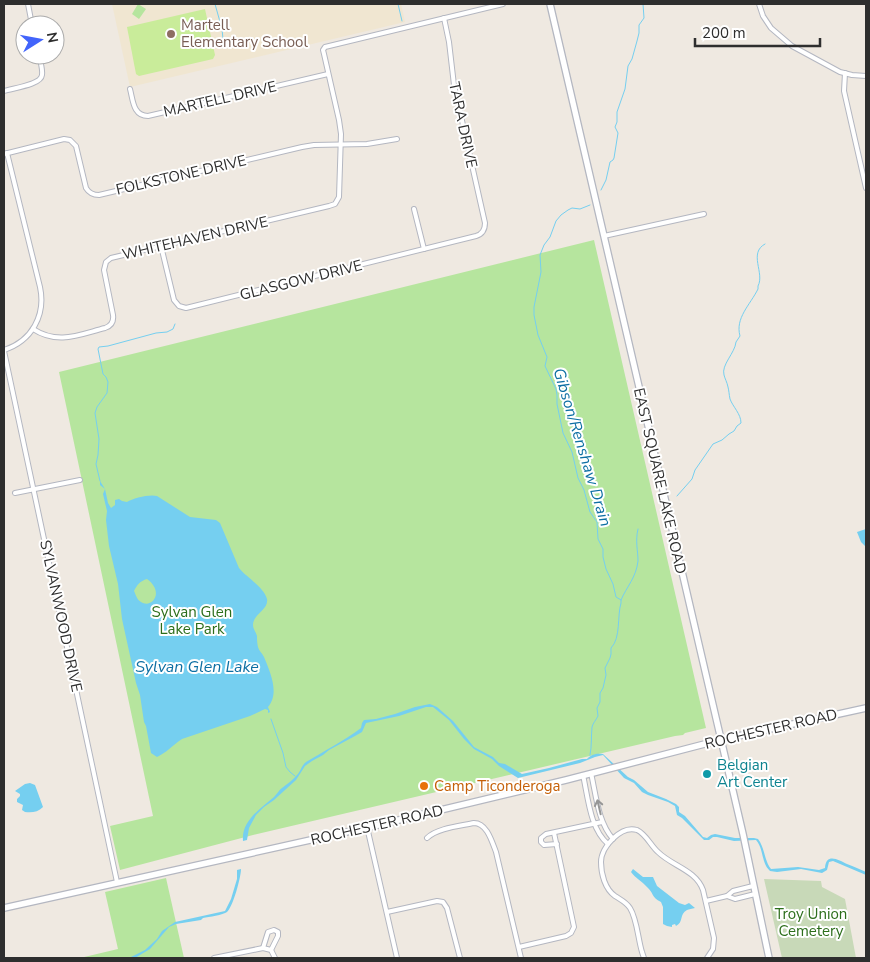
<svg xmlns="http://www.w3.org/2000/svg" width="870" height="962" viewBox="0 0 870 962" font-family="'Nunito Sans',sans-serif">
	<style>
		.education { fill: #f0e6d1 }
		.green { fill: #b6e59e }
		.cemetery { fill: #c8d9b8 }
		.pitch { fill: #c9ec9a }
		.water { fill: #75cff0; fill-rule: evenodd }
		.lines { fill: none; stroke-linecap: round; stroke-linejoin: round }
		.stream { stroke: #75cff0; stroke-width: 1 }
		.street-casing { stroke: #b4b7c1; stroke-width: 6 }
		.secondary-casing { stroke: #b4b7c1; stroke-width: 8 }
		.street { stroke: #fff; stroke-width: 4 }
		.secondary { stroke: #fff; stroke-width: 5.5 }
		.oneway { stroke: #969696 }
		.education-dot { fill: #8d6e63; stroke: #fff; stroke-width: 2 }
		.culture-dot { fill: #0f9aa8; stroke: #fff; stroke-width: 2 }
		.food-dot { fill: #e8710a; stroke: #fff; stroke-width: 2 }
		.labels { text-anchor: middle; stroke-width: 4; stroke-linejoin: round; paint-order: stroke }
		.education-label { font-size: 15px; fill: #785e54; stroke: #fff; text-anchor: start }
		.street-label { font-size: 15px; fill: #2e2e2e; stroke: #fff }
		.park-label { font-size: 15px; fill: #2c6e1b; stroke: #fff }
		.culture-label { font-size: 15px; fill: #0d838f; stroke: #fff; text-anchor: start }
		.food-label { font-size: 15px; fill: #c56008; stroke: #fff; text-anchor: start }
		.water-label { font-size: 16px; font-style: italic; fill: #0d6fa3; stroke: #fff }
	</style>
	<rect width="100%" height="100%" fill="#efe9e1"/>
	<path class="education" d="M112,4H401L405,22L130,87Z"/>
	<g class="green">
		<path d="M138,4L146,9L139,19L132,14Z"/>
		<path d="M594,240L706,728L685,733L683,735L675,736L253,835L120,870L110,826L153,816L59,372Z"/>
		<path d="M166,878L184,958H80L118,949L105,892Z"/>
	</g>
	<path class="cemetery" d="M764,879L821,881L822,887L845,899L856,958H782Z"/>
	<path class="pitch" d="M205,9L215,55L213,59L139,76L136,74L127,27Z"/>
	<g class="water">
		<path d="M100,481L105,489L108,503L111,508L115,505V500L119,499L122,501L127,502C133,498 150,494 157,496L190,517L216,520L220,523L239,568C246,577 264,587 267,599C269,610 253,614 253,625C253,629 256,632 257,636C257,639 257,643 258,647C259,651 262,653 264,657C270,672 280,693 268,707L270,712L268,713V710L265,709L250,716L182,739C173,745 166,753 157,757L151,753L146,726L144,722L140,695L136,683L122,619L118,584L109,546L106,520L107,511L103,494L105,489L100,485ZM147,579C165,592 152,609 141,602C137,600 136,595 134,591C137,585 140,581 147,579Z"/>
		<path d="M866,529V547L861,542L857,532Z"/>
		<path d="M430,704L437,707L453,721L474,747L493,757L499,763L505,764L522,774L549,768L582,759H587C591,754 597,753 603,754L628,777L634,780L648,792L666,799L676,804L679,807V812L685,816L703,837L707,838L711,835L715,834L735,838H754L758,839C765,848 764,860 771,869L798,867L819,870L825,868C826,852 839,860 847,864C854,867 860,869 866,872V875L833,861L829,862L827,870L822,873L801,869L777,872L770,871C761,863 764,849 756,840L734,841L717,837H713L709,840H704L682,818L677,815L675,806L668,802L648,795L642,792L634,783L624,778L603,755L595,757L580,763L518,778L499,766L492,759L474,749L464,739L449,720L433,707H426L399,716L366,723L362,732L355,736L329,750L323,755L312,761L305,766L296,780L274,800L264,807L256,815L249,828L247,840L243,841C241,821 261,808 274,797C277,794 279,790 282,788C287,784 293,780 297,775C301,771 301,766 306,762C324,751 344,741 361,728L362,723L364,720L376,719L395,714L415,707Z"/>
		<path d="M30,783L35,785L43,807C38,812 32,813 25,812L22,810L23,805L17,802V799L20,796V794L15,791L25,784Z"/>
		<path d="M241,869C241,877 233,907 227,912C223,915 209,917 203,918L201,920L176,924L169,927L150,949L135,958H129L145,950L157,939L162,931L175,922L225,911L231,899L237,879V870Z"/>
		<path d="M633,869L643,877H653L657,886L679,903L685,905L689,903L695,908C692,909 689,909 687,910C679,914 684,922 676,926L675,924L672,925V927L667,926L663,924V907L661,902C651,897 654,893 647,887C642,881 635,878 631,872Z"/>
	</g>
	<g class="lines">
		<g class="stream">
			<path d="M215,4L222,29L223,39"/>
			<path d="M398,4L402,21"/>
			<path d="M601,190L606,180L610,162L613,160L614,158L618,133L615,127L617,122V112L625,89L628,66L632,59L637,41L639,33V25L644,18L643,4"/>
			<path d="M590,205L580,209L572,208L568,210L561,215L556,221L550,237L544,245L540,255L541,272L534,307V315L538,335L547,357L545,366L556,389L557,395V404L563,433L572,452L578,478L584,490L590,512L597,522L598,539L603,549V557L606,569L613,584L616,597L621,600"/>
			<path d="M100,481L96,464L98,455L99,439L95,413L97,407L107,393L108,382L106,377L103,374L98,349L99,347L108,346L156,333L167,332L173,329L175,324"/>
			<path d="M677,496L692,479L695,470L713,444L722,440L729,434L734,431L737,426L741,423C741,414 733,407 730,399C729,394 729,391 728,387C727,382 725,379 724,375C721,365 735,353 736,342L740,336C735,318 750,305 758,289V286C765,273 748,253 765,244"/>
			<path d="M271,719L283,753L286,767L290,772L295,776"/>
			<path d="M590,755C592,746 591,736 592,727C593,723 596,720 598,716L597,708L600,702V693L603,688L606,675L605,668L610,658L611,654V648C621,638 617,616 621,603V600C627,586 636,578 638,561C638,550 635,542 638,529"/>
		</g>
		<defs>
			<g id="street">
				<path d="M28,4L32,25"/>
				<path d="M759,4L763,16L771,28L792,46L840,72L852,75L866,76"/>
				<path d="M845,73L844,91L866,188"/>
				<path d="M130,89C133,100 133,116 148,116L328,74"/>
				<path d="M4,91C13,88 41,85 42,75C43,69 40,61 39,55"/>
				<path d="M4,154L64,139L70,140L76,146L86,188C89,193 93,195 99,195L302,147L314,145L367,144L397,139"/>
				<path d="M414,209L424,249"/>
				<path d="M604,236L704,214"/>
				<path d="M161,246L174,300L179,306L186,308L476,236C483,234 485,229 485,223L454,85L449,42L444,18"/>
				<path d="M33,329C58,345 78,335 105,328C111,326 114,322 113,315L104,270L106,262L111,258L329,206L335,204L339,197L341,134L339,120L324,54L323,50L325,47L503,4"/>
				<path d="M4,350C32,341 46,315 40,287L7,153"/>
				<path d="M4,351L117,882"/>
				<path d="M15,493L80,480"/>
				<path d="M591,773C596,795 598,822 613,839"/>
				<path d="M583,775C588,797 590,829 608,844"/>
				<path d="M367,827L397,958"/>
				<path d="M427,838C437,828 460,826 474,823C487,823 492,842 496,852L521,958"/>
				<path d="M557,844L544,845L541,842V838L546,834L602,822"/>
				<path d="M753,886L733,891L727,896L735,899L755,894"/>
				<path d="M706,901L727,896"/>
				<path d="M387,912L437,901L443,902L447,908L460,958"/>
				<path d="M519,947L566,936L571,933L574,927L554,833"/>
				<path d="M263,948L268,932L274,930L278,932V936L271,950"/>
				<path d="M214,958L263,948L271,950L275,958"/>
				<path d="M644,958L642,952C638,939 637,919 630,908C626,902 621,900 615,896C605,889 601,874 601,862C601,847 621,825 637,830C646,834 651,846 658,852C672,866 696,870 703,890L714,938L713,949L707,958"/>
			</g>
			<g id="secondary">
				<path d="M550,4L743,834L769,958"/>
				<path d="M4,908L378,825L566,780L720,740L866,708"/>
			</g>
		</defs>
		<use href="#street" class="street-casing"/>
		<use href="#secondary" class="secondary-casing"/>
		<use href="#street" class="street"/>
		<use href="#secondary" class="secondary"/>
	</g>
	<defs><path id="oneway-shaft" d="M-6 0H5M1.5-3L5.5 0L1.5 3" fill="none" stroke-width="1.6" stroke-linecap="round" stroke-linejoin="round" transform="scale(1.25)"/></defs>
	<use class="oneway" href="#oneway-shaft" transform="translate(599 807) rotate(-103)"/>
	<circle class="education-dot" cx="171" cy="34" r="5"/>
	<circle class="culture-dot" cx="707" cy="774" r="5"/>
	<circle class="food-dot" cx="424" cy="786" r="5"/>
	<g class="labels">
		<g class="education-label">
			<text x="181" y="30">Martell<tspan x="181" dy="17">Elementary School</tspan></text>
		</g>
		<g class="street-label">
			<text transform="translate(220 99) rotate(-13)" y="5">MARTELL DRIVE</text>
			<text transform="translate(463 125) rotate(78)" y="5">TARA DRIVE</text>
			<text transform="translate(181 175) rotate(-13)" y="5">FOLKSTONE DRIVE</text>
			<text transform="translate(195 238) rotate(-13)" y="5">WHITEHAVEN DRIVE</text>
			<text transform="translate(301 280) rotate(-14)" y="5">GLASGOW DRIVE</text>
			<text transform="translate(660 481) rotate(77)" y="5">EAST SQUARE LAKE ROAD</text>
			<text transform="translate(61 616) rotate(78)" y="5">SYLVANWOOD DRIVE</text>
			<text transform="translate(771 729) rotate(-13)" y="5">ROCHESTER ROAD</text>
			<text transform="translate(377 825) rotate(-13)" y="5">ROCHESTER ROAD</text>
		</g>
		<g class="park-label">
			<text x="192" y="617">Sylvan Glen<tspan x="192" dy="17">Lake Park</tspan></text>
			<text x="811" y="919">Troy Union<tspan x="811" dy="17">Cemetery</tspan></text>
		</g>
		<g class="culture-label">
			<text x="717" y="770">Belgian<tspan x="717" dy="17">Art Center</tspan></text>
		</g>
		<g class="food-label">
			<text x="434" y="791">Camp Ticonderoga</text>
		</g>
		<g class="water-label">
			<text transform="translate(583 447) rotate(73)" y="6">Gibson/Renshaw Drain</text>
			<text x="197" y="672">Sylvan Glen Lake</text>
		</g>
	</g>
	<rect width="870" height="962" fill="none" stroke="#2e2e2e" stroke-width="10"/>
	<g transform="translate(40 40) rotate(79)"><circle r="24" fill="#ffffff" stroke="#ababab"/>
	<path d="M0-4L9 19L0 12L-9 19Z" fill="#4264fb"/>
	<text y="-8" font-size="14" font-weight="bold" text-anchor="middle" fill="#2e2e2e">N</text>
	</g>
	<path d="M695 38v8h125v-8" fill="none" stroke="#2e2e2e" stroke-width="2.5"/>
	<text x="702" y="38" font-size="15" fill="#2e2e2e" stroke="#ffffff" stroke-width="4" paint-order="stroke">200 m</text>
</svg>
